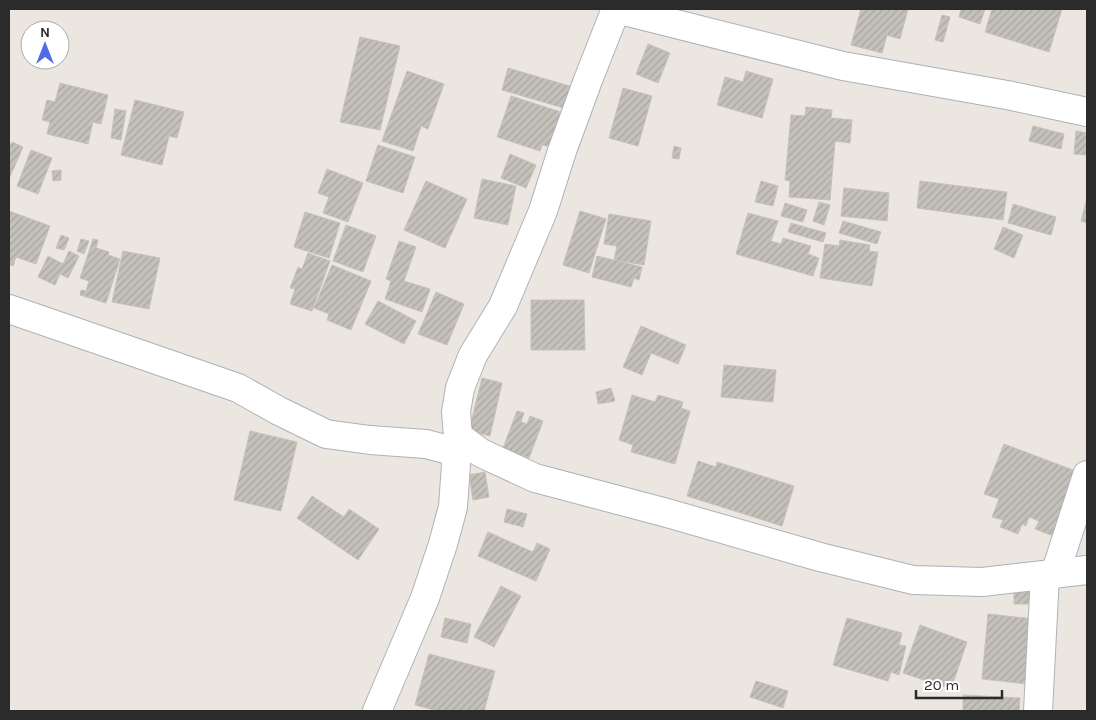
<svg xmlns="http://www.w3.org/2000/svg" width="1096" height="720" viewBox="0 0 1096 720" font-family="Karla,sans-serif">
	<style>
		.building { fill: url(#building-hatch); stroke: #c6c2b9 }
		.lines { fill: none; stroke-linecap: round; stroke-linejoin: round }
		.street-casing { stroke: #afb1ba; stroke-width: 30 }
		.street { stroke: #fff; stroke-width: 28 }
	</style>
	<defs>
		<pattern id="building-hatch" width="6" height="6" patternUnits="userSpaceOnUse" patternTransform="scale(1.25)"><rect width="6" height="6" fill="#c4c0ba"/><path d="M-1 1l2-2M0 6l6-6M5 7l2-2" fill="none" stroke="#a9a5a0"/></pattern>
	</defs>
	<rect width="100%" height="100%" fill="#ebe6df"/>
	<g class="building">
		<path d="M861,9H908L900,39L887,35L882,53L851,45Z"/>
		<path d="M961,9H985L980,24L959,17Z"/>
		<path d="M992,9H1062L1049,52L985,32Z"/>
		<path d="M942,15L950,17L943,42L935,40Z"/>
		<path d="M360,37L400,46L380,130L340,122Z"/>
		<path d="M648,44L670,53L658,83L636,74Z"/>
		<path d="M508,68L573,87L567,109L502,90Z"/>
		<path d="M407,71L444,84L428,129L421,126L413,151L382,141Z"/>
		<path d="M746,71L773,79L762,118L717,105L725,77L743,82Z"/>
		<path d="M60,83L108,95L101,124L93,122L88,144L47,134L50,122L42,120L47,100L55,102Z"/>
		<path d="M623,88L652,96L638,146L609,138Z"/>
		<path d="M511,96L567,114L551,147L542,145L540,151L497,137Z"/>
		<path d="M135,100L184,112L177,138L169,136L162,165L121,155Z"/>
		<path d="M806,107L832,110L831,118L852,120L850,143L835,141L830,200L789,197L790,181L785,180L791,115L805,116Z"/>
		<path d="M115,109L126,111L121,140L111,138Z"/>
		<path d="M1033,126L1064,134L1061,149L1029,141Z"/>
		<path d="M1076,131L1087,133V155L1074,154Z"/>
		<path d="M12,142L23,147L9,179V148Z"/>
		<path d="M378,145L415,157L403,193L366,181Z"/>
		<path d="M674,146L681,148L679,159L672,158Z"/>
		<path d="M31,150L52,158L38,194L17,186Z"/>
		<path d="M510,154L536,165L526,188L501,178Z"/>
		<path d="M327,169L363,183L348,222L323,213L329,197L318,193Z"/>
		<path d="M61,170V180L53,181L52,171Z"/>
		<path d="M482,179L516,186L508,225L474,218Z"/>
		<path d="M426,181L467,199L445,248L404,230Z"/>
		<path d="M761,181L778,186L773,206L755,202Z"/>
		<path d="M920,181L1007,192L1003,220L917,208Z"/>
		<path d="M844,188L889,193L887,221L841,216Z"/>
		<path d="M1087,198V223L1081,221Z"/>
		<path d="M819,202L830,205L824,225L813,221Z"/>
		<path d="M785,203L807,210L803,222L781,216Z"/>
		<path d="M1013,204L1056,217L1051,235L1008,223Z"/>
		<path d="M9,211L50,226L36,264L16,257L13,266L9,264Z"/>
		<path d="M580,211L606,219L589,273L563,265Z"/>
		<path d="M305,212L340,223L329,258L294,247Z"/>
		<path d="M748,213L778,221L771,241L781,244L783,238L811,246L808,254L819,258L813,276L736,254Z"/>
		<path d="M609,214L651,221L644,265L614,260L617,246L604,244Z"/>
		<path d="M843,221L881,232L877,244L839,233Z"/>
		<path d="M791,223L826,233L823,242L788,232Z"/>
		<path d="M346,225L376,236L363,272L333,261Z"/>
		<path d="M1003,227L1023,235L1014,258L994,249Z"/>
		<path d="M61,235L69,238L64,250L56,248Z"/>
		<path d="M81,239L89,241L84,254L77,251Z"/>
		<path d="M93,239L98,240L96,248L109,252L108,255L120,259L106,303L80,295L81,290L86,291L89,281L80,278Z"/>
		<path d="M840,240L870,245L869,251L878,252L872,286L820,278L825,244L839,246Z"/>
		<path d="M399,241L416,247L404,281L430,289L422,312L385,299L391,281L386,279Z"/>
		<path d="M69,251L79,256L68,278L60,274L55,285L38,277L48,256L63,264Z"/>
		<path d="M123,251L160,258L149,309L112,302Z"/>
		<path d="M308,253L330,261L312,311L290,304L295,289L290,288L298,267L302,269Z"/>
		<path d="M597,256L642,267L639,280L634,278L631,287L592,277Z"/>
		<path d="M332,265L371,281L351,330L327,320L329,314L314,308Z"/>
		<path d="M436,292L464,304L447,345L418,334Z"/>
		<path d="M531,300H584L585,350H531Z"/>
		<path d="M378,301L416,321L404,344L365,324Z"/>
		<path d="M641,326L686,345L678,364L651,353L642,375L623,367Z"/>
		<path d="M724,365L776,370L773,402L721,397Z"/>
		<path d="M482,378L502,383L490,436L469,431Z"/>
		<path d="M611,388L615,401L598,404L596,392Z"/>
		<path d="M632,395L655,402L658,395L683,402L681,408L690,411L675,464L631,452L633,445L619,440Z"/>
		<path d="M517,411L524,413L521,422L527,424L530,416L543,421L529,458L503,448Z"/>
		<path d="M250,431L297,442L281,511L234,500Z"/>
		<path d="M1004,444L1081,473L1056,537L1035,529L1039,521L1029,517L1026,526L1022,524L1018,534L1000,527L1003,520L992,517L999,499L984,494Z"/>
		<path d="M698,461L716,467L717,462L794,486L782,526L687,496Z"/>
		<path d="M485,472L489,497L473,500L469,475Z"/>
		<path d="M312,496L344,517L349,509L379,529L358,560L297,518Z"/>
		<path d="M507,509L527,514L523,527L504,522Z"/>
		<path d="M488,532L533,552L537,543L550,549L536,581L478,556Z"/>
		<path d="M501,586L521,596L494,647L474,637Z"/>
		<path d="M1014,588L1029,589V604H1014Z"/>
		<path d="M988,614L1034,619L1028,684L982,679Z"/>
		<path d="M445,618L471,624L467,643L441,637Z"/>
		<path d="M847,618L902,633L899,645L906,646L899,675L891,672L888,681L833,665Z"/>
		<path d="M920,625L967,642L951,689L903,673Z"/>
		<path d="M429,654L495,671L484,711H438L415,705Z"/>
		<path d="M756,681L788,691L783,708L750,697Z"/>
		<path d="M963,695L1020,698L1019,711H963Z"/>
	</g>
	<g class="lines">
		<defs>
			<g id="street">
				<path d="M616,9L588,80L562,151L543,211L503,306L473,355L460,388L456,412L458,436L481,453L535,478L667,513L820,557L913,580L982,582L1087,570"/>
				<path d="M616,9L843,66L1007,95L1087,112"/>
				<path d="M9,309L238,388L279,411L326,434L370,440L426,444L456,452"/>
				<path d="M1055,574L1087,475"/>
				<path d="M377,711L425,598L443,544L453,507L458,436"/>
				<path d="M1038,711L1045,575"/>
			</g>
		</defs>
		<use href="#street" class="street-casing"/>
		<use href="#street" class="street"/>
	</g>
	<rect width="1096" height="720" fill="none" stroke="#2b2b2b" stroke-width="20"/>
	<g transform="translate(45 45)"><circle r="24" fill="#ffffff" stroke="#aaaaaa"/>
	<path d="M0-4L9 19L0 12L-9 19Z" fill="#516be6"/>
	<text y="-8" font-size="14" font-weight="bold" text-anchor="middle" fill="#2b2b2b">N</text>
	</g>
	<path d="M916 690v8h86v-8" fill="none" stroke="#2b2b2b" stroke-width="2.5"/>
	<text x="924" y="690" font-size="15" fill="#2b2b2b" stroke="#ffffff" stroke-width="4" paint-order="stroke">20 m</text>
</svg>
